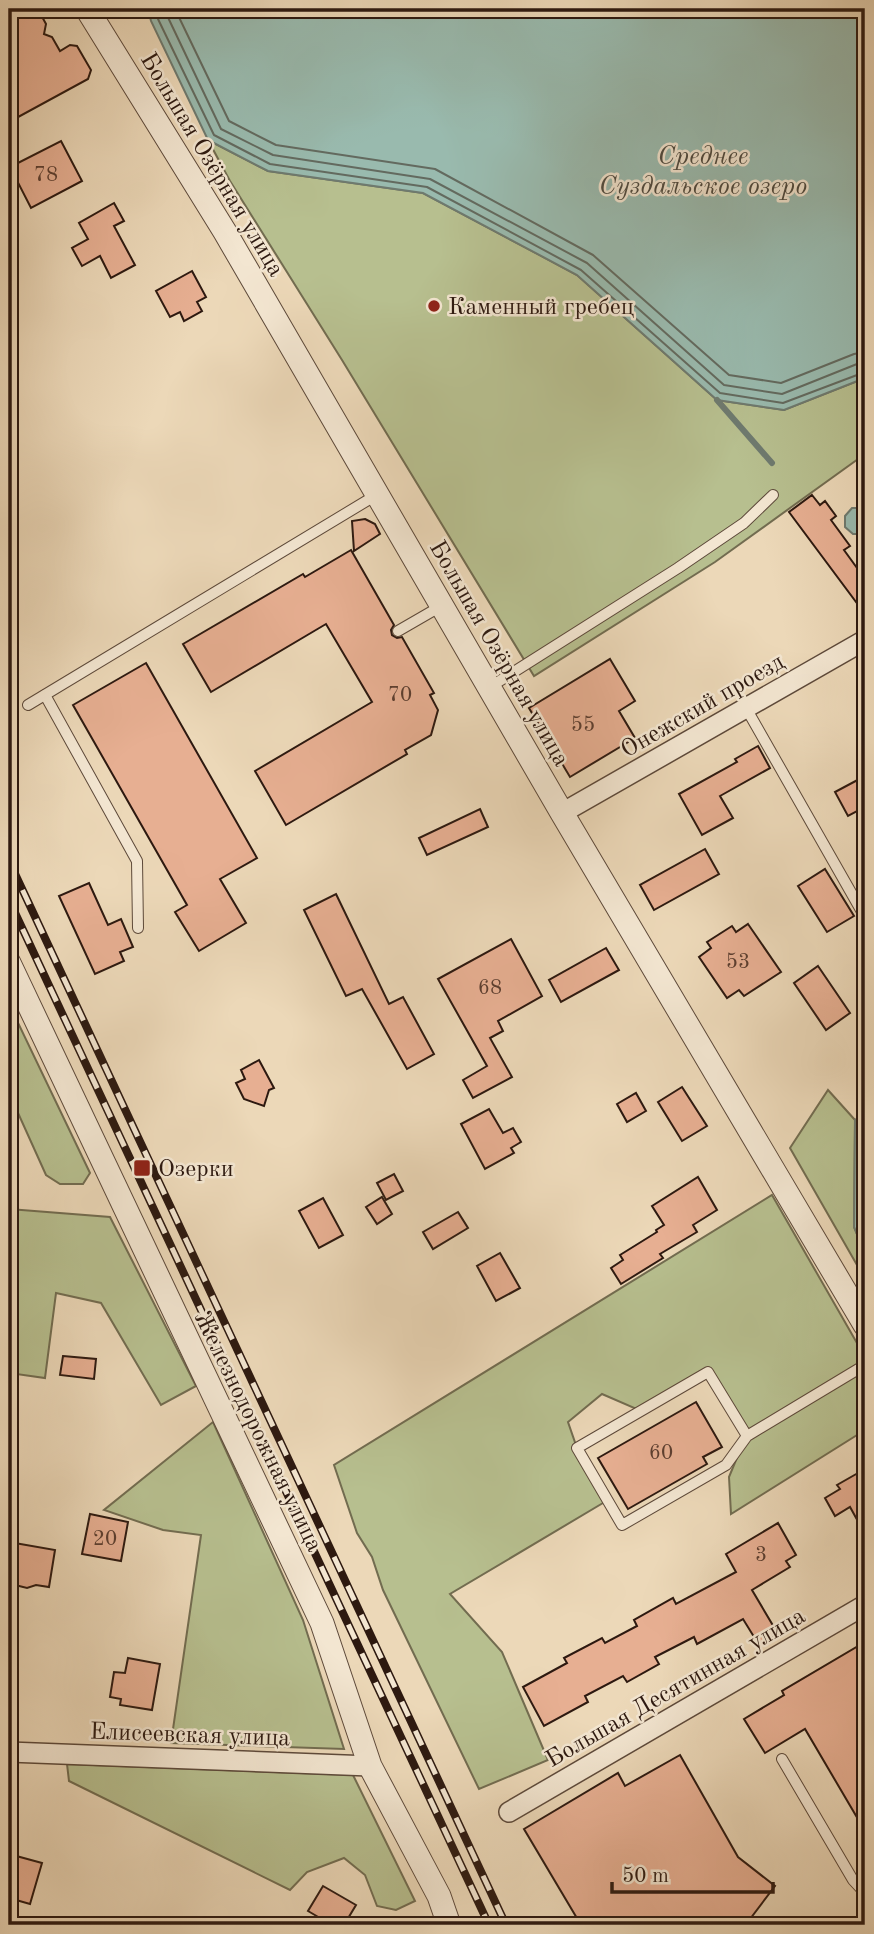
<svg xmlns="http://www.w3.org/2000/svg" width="874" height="1934" viewBox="0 0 874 1934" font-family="'Old Standard TT',serif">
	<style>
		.green { fill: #b7bf8f; stroke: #726c50; stroke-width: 2 }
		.water { fill: #99baae; stroke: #6e7a6f; stroke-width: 2 }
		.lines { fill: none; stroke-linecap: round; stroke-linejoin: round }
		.shore { stroke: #636a5f; stroke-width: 2 }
		.stream { stroke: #6e7a6f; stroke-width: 6 }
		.building { fill: #e7af92; stroke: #2d1910; stroke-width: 2 }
		.service-casing { stroke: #5d493a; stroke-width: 12 }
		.minor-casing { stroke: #5d493a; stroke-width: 22 }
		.tertiary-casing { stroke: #5d493a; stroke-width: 25 }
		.service { stroke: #f3e6d1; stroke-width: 10 }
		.minor { stroke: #f3e6d1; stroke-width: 19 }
		.tertiary { stroke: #f3e6d1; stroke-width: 23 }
		.rail-casing { stroke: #2d1910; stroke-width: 8 }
		.rail { stroke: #f3e6d1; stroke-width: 5; stroke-dasharray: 16; stroke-linecap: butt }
		.poi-dot { fill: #8f2418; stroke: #f3e6d1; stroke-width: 2.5 }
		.labels { text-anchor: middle; stroke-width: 5; stroke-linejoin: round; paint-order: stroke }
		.number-label { font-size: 21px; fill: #5c3e30 }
		.street-label { font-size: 24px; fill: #2d1910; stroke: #f3e6d1 }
		.poi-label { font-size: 24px; fill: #2d1910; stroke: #f3e6d1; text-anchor: start }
		.water-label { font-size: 26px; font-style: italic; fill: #4d493f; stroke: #f3e6d1 }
	</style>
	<rect width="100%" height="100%" fill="#ecd8b8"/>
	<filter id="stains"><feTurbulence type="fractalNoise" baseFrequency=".00286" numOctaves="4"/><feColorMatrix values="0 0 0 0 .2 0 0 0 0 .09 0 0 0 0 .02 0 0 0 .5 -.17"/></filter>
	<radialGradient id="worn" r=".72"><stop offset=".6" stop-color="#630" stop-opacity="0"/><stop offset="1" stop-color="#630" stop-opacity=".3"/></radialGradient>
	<g class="green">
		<path d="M208,140L268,171L423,193L577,275L717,400L784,410L865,378V454L715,562L534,676L342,360L230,181Z"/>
		<path d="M9,1004L90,1173L83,1184H60L46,1175L9,1093Z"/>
		<path d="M828,1090L855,1120L854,1227L865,1253V1279L790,1148Z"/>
		<path d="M772,1195L865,1357V1430L731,1514L729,1477L746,1436L708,1372L641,1411L602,1394L568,1422L577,1448L608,1500L450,1594L502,1652L548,1760L479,1789L383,1590L372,1557L357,1533L334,1465Z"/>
		<path d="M9,1209L110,1217L196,1386L161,1405L101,1303L56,1293L45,1378L9,1373Z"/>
		<path d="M213,1422L303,1620L344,1749L171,1743L201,1535L163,1530L104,1510Z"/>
		<path d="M67,1764L353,1775L415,1901L396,1910L377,1906L365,1875L344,1858L307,1872L290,1890L69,1781Z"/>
	</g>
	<g class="water">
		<path d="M148,9H865V378L784,410L717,400L577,275L423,193L268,171L208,140L151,21Z"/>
		<path d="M852,508H863L865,511V532L863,534H853L845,527V516Z"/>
		<path d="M865,1113V1253L854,1227L855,1120Z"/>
	</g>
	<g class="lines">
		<g class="shore">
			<path d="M155,9L158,19L214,135L270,164L427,187L581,270L720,393L783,403L865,372"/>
			<path d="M164,9L221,129L273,155L430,179L587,263L724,385L782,394L857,364L865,363"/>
			<path d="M175,9L229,121L276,145L435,169L593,255L729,375L781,383L854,354L865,352"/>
			<path d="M865,1122L862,1126L861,1225L865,1236"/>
		</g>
		<path class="stream" d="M717,400L772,463"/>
	</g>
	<g class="building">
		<path d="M23,9L40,13L46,24L44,34L52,37L60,51L70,45L77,46L91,70L88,79L9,122V17Z"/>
		<path d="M61,141L82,181L31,208L10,167Z"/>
		<path d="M114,203L124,221L114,226L135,265L111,278L100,256L82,266L72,248L88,239L79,223Z"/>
		<path d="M192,271L206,297L197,302L202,311L184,321L180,312L170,317L156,291Z"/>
		<path d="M812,495L820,505L825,501L836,516L831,520L850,546L844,550L865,579V614L789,512Z"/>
		<path d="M365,519L375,524L380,534L354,551L352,521Z"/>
		<path d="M351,550L394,625L391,630L392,635L397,638L402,637L434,693L430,695L438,710L431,735L405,750L407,754L286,825L255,771L372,702L326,624L211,692L183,644L303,574L305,577Z"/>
		<path d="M610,659L635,701L619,711L635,738L570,777L529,708Z"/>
		<path d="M146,663L257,858L220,879L246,923L199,951L175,912L187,905L73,705Z"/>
		<path d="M758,746L770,768L720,796L733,818L702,835L679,794L737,762L735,759Z"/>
		<path d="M865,776V807L848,816L835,792Z"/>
		<path d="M480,809L488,827L427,855L419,838Z"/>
		<path d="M705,849L719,874L654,910L640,885Z"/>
		<path d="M825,869L854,916L827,932L798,886Z"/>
		<path d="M89,883L108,925L121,919L133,947L120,952L124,961L95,974L59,896Z"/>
		<path d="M336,894L389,1004L403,997L434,1054L407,1069L362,989L346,996L304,910Z"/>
		<path d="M748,924L781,972L744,996L739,990L727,998L699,957L711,948L707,942L732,926L736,932Z"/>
		<path d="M511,939L542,996L498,1021L503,1031L490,1038L512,1077L473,1098L463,1080L487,1066L438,979Z"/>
		<path d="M606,948L619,970L561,1002L549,980Z"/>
		<path d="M818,966L850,1013L826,1030L794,983Z"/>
		<path d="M259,1060L274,1088L269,1090L264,1106L244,1099L236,1083L245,1079L241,1070Z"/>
		<path d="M682,1087L707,1126L682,1141L658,1102Z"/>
		<path d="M636,1093L646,1111L627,1122L617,1104Z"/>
		<path d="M489,1109L503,1133L513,1128L521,1142L511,1148L514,1153L485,1169L461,1124Z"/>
		<path d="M394,1174L403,1191L386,1200L377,1183Z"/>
		<path d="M698,1177L717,1210L693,1225L697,1232L660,1254L663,1258L621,1284L611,1268L623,1260L620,1255L657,1232L656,1230L664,1225L652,1206Z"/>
		<path d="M382,1197L392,1214L377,1224L366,1207Z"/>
		<path d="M323,1198L343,1235L319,1248L299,1211Z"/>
		<path d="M458,1212L468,1228L433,1249L423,1232Z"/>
		<path d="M500,1253L520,1288L496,1301L477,1266Z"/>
		<path d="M63,1356L96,1359L94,1379L60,1375Z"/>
		<path d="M696,1402L722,1447L703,1457L707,1464L628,1509L598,1458Z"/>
		<path d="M858,1473L865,1485V1534L850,1507L835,1516L825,1498L840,1489L837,1485Z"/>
		<path d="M90,1514L128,1522L121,1561L82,1554Z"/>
		<path d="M778,1523L796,1555L786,1561L790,1567L752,1590L778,1634L759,1645L743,1619L697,1644L694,1637L655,1657L659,1664L627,1682L623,1676L585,1696L588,1702L544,1726L523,1687L567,1663L564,1658L602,1638L605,1643L637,1626L634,1620L673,1598L676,1604L736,1572L726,1554Z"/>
		<path d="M9,1542L55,1550L49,1587L36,1585L27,1588L15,1585L17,1567L9,1565Z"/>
		<path d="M865,1642V1831L805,1729L765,1753L744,1719L784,1695L782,1691Z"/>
		<path d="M128,1658L160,1664L152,1710L120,1705L121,1699L110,1697L114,1672L125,1673Z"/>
		<path d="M680,1755L738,1857L775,1886L747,1923L742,1925H581L524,1829L618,1773L625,1786Z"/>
		<path d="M9,1854L42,1863L30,1904L9,1898Z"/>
		<path d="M323,1886L356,1905L344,1925H332L308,1911Z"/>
	</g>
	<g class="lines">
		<defs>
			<g id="service">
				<path d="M398,631L443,605"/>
				<path d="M490,687L678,568L744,523L773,495"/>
				<path d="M45,695L137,861L138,928"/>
				<path d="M28,705L378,494"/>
				<path d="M746,708L865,917"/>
				<path d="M747,1436L708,1372L577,1448L622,1525L726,1465L747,1436L865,1365"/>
				<path d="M782,1759L853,1880L865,1893"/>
			</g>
			<g id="minor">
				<path d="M562,813L865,640"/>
				<path d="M9,1752L370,1766"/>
				<path d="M509,1812L865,1605"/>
			</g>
			<g id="tertiary">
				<path d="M87,9L225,232L562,813L865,1325"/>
				<path d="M9,963L322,1623L370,1766L439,1896L449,1925"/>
			</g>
		</defs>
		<use href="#service" class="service-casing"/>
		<use href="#minor" class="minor-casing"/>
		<use href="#tertiary" class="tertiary-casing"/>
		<use href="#service" class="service"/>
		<use href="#minor" class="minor"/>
		<use href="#tertiary" class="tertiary"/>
		<defs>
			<g id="rail">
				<path d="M9,861L506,1925"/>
				<path d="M9,900L489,1925"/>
			</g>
		</defs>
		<use href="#rail" class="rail-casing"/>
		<use href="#rail" class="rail"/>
	</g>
	<g class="poi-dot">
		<circle cx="434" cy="306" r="7"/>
		<rect x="133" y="1159" width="18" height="18" rx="3.5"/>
	</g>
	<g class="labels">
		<g class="number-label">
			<text x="46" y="181">78</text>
			<text x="400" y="701">70</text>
			<text x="583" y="731">55</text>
			<text x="738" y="968">53</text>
			<text x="490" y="994">68</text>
			<text x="661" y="1459">60</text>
			<text x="105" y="1545">20</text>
			<text x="761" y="1561">3</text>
		</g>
		<g class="street-label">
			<text transform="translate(213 164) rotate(59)" y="8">Большая Озёрная улица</text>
			<text transform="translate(500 653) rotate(60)" y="8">Большая Озёрная улица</text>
			<text transform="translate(702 705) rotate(-30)" y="8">Онежский проезд</text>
			<text transform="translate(259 1431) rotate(64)" y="8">Железнодорожная улица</text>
			<text transform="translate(675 1687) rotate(-30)" y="8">Большая Десятинная улица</text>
			<text transform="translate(190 1734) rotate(2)" y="8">Елисеевская улица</text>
		</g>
		<g class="poi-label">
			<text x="448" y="314">Каменный гребец</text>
			<text x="158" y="1176">Озерки</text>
		</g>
		<g class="water-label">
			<text x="703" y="164">Среднее<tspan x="703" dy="30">Суздальское озеро</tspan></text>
		</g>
	</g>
	<rect width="874" height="1934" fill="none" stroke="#ecd8b8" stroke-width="35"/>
	<rect x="10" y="10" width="853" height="1913" fill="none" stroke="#2d1910" stroke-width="3.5"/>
	<rect x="18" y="18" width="839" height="1899" fill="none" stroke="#2d1910" stroke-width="2"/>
	<path d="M612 1882v10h161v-10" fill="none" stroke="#2d1910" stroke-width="3.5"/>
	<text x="622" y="1882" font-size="21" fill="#2d1910" stroke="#f3e6d1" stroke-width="5" paint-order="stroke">50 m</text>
	<rect width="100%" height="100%" filter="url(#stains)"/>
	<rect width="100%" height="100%" fill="url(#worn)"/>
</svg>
